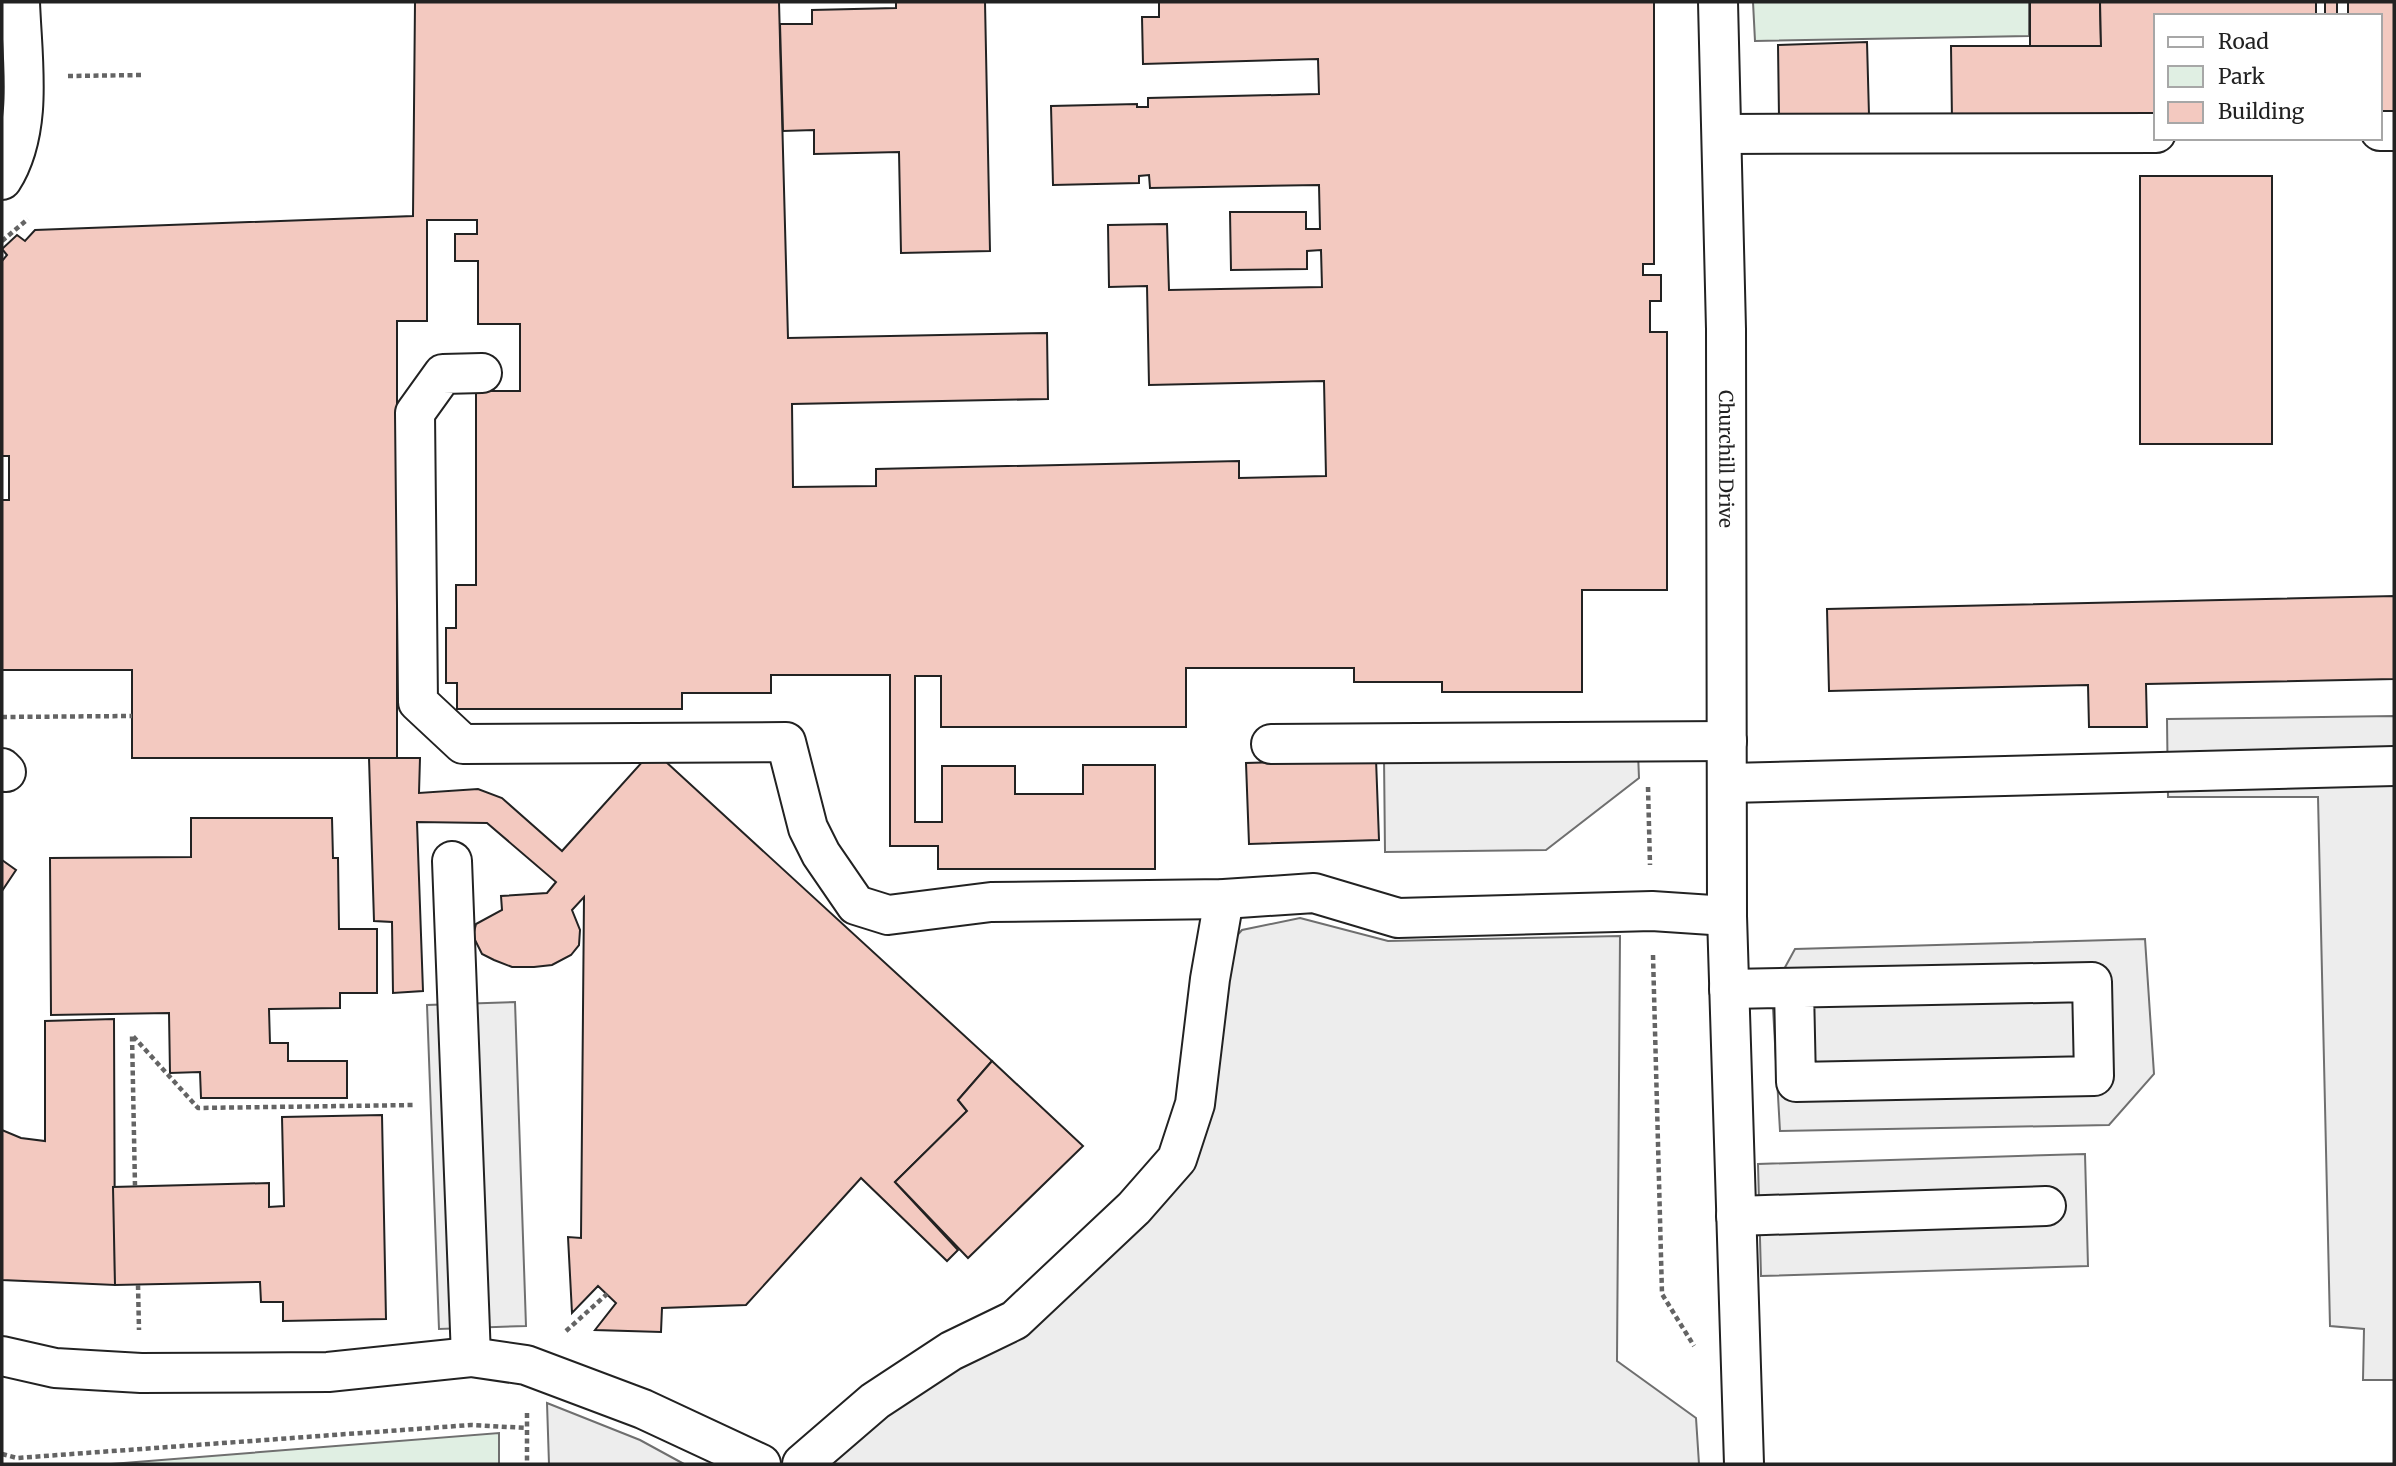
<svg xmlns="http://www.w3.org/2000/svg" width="2396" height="1466" viewBox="0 0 2396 1466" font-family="Merriweather,serif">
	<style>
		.green { fill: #e0efe3; stroke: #6f6f6f; stroke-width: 2 }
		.parking { fill: #ededed; stroke: #6f6f6f; stroke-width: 2 }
		.building { fill: #f3c9c0; stroke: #222; stroke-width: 2 }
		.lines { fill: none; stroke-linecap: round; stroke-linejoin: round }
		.minor-casing { stroke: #222; stroke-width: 42 }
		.path { stroke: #646464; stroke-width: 4.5; stroke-dasharray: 5 3.5; stroke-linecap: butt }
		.minor { stroke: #fff; stroke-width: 38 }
		.labels { text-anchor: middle; stroke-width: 5; stroke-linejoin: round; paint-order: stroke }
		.street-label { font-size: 19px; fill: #222; stroke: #fff }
	</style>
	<rect width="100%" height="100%" fill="#fff"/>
	<g class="green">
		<path d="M1753,2H2029V36L1755,41Z"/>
		<path d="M499,1433V1464H111Z"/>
	</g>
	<g class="parking">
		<path d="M2394,716V1380H2363L2364,1329L2330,1326L2318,797H2168L2167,719Z"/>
		<path d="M1638,753L1639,778L1546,850L1385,852L1384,757Z"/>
		<path d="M1300,918L1388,941L1620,936L1617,1361L1696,1418L1699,1464H830L1164,1179L1201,975L1242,930Z"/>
		<path d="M2145,939L2154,1074L2109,1125L1780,1131L1772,991L1795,949Z"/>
		<path d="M515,1002L526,1326L439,1329L427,1005Z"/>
		<path d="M2085,1154L2088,1266L1761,1276L1758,1164Z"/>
		<path d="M547,1403L640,1440L684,1464H549Z"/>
	</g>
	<g class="building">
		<path d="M415,2H779L788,338L1047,333L1048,399L792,404L793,487L876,486V469L1239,461V478L1326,476L1324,381L1149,385L1147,286L1109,287L1108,225L1167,224L1169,290L1322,287L1321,250L1307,251V269L1231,270L1230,212H1306V229H1320L1319,185L1150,188L1149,175L1139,176V183L1053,185L1051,106L1137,104V107H1148V98L1319,94L1318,59L1143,64L1142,17H1159V2H1654V264H1643V275H1661V301H1650V332H1667V590H1582V692H1442V682H1354V668H1186V727H941V676H915V822H942V766H1015V794H1083V765H1155V869H938V846H890V675H771V693H682V709H457V683H446V628H456V585H476V391H520V324H478V261H455V234H477V220H427V321H397V758H132V670H2V500H9V456H2V261L7,255L2,249L17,235L25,241L35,230L413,216Z"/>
		<path d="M896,2H985L990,251L901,253L899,152L814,154V130L783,131L780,24H812V10L896,8Z"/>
		<path d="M2030,2H2100L2101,46H2030Z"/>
		<path d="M2100,2H2316V16H2156V119L1952,121L1951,46H2101Z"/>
		<rect x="2325" y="2" width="12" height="14"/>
		<path d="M2348,2H2394V118H2380V16H2348Z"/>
		<path d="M1867,42L1869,115L1779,117L1778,45Z"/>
		<rect x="2140" y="176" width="132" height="268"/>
		<path d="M2394,596V679L2146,684L2147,727H2089L2088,685L1829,691L1827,609Z"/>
		<path d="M653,750L992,1061L958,1100L967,1111L895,1182L958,1250L947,1261L861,1178L746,1305L662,1308L661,1332L595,1330L616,1303L598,1286L572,1313L568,1237L581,1238L584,897L572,910L580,930L579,945L571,955L552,965L534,967H512L494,960L482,954L473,936L476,924L502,910L501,896L547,893L556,882L487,823L417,822L423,991L393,993L392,922L374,921L369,758H420L419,793L478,789L502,798L562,851Z"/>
		<path d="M1376,759L1379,840L1249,844L1246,763Z"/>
		<path d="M191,818H332L333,858H338L339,929H377V993H340V1008L269,1009L270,1043H288V1061H347V1098H201L200,1072L170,1073L169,1013L51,1015L50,858L191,857Z"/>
		<path d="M2,860L16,870L2,891Z"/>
		<path d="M114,1019L115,1285L2,1280V1130L21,1138L45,1141V1021Z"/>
		<path d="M992,1061L1083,1146L968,1258L895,1182L967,1111L958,1100Z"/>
		<path d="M382,1115L386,1319L283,1321V1302H261L260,1282L115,1285L113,1187L269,1183V1207L284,1206L282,1117Z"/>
	</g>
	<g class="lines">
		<defs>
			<g id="minor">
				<path id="s1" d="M1718,2L1726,329L1727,916L1744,1464"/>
				<path d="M2380,131H2394"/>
				<path d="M1722,134L2156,133"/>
				<path d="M2,180C34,130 22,59 20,2"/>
				<path d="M482,373L443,374L415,413L418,702L463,744L786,742L808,828L821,854L856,905L888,915L991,902L1224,899L1314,893L1398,918L1652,911L1727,916"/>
				<path d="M1271,744L1727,741"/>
				<path d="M2,768L6,772"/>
				<path d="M1729,783L2394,766"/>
				<path d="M452,861L471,1357"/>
				<path d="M1729,989L2092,982L2094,1076L1796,1082L1794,989"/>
				<path d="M1736,1216L2046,1206"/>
				<path d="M2,1356L55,1368L141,1373L328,1372L471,1357L526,1365L643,1409L761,1464"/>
				<path d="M802,1464L875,1401L951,1351L1015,1320L1134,1208L1177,1159L1195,1104L1210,979L1224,899"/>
			</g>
		</defs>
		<use href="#minor" class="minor-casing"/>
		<g class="path">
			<path d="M68,76L144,75"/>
			<path d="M2,241L28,219"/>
			<path d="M2,717L132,716"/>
			<path d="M1648,787L1650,865"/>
			<path d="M1653,955L1662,1294L1694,1346"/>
			<path d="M135,1186L132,1035L198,1108L416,1105"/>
			<path d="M138,1285L139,1330"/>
			<path d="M566,1331L607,1294"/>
			<path d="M527,1413V1464"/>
			<path d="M2,1454L17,1458L471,1425L527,1428"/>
		</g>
		<use href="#minor" class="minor"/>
	</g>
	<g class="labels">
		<g class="street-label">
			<text dy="7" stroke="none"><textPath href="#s1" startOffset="457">Churchill Drive</textPath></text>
		</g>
	</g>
	<rect width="2396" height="1466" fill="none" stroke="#222222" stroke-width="7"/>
	<rect x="2154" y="14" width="228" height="126" fill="#ffffff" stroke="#a7a7a7" stroke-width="2"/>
	<rect x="2168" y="37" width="35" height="10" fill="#ffffff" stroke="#a7a7a7" stroke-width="2"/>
	<text x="2218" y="49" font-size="21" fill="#222222">Road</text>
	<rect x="2168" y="66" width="35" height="21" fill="#e0efe3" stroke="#a7a7a7" stroke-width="2"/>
	<text x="2218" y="84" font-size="21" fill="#222222">Park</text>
	<rect x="2168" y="102" width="35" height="21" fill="#f3c9c0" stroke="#a7a7a7" stroke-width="2"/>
	<text x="2218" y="119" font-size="21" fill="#222222">Building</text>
</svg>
